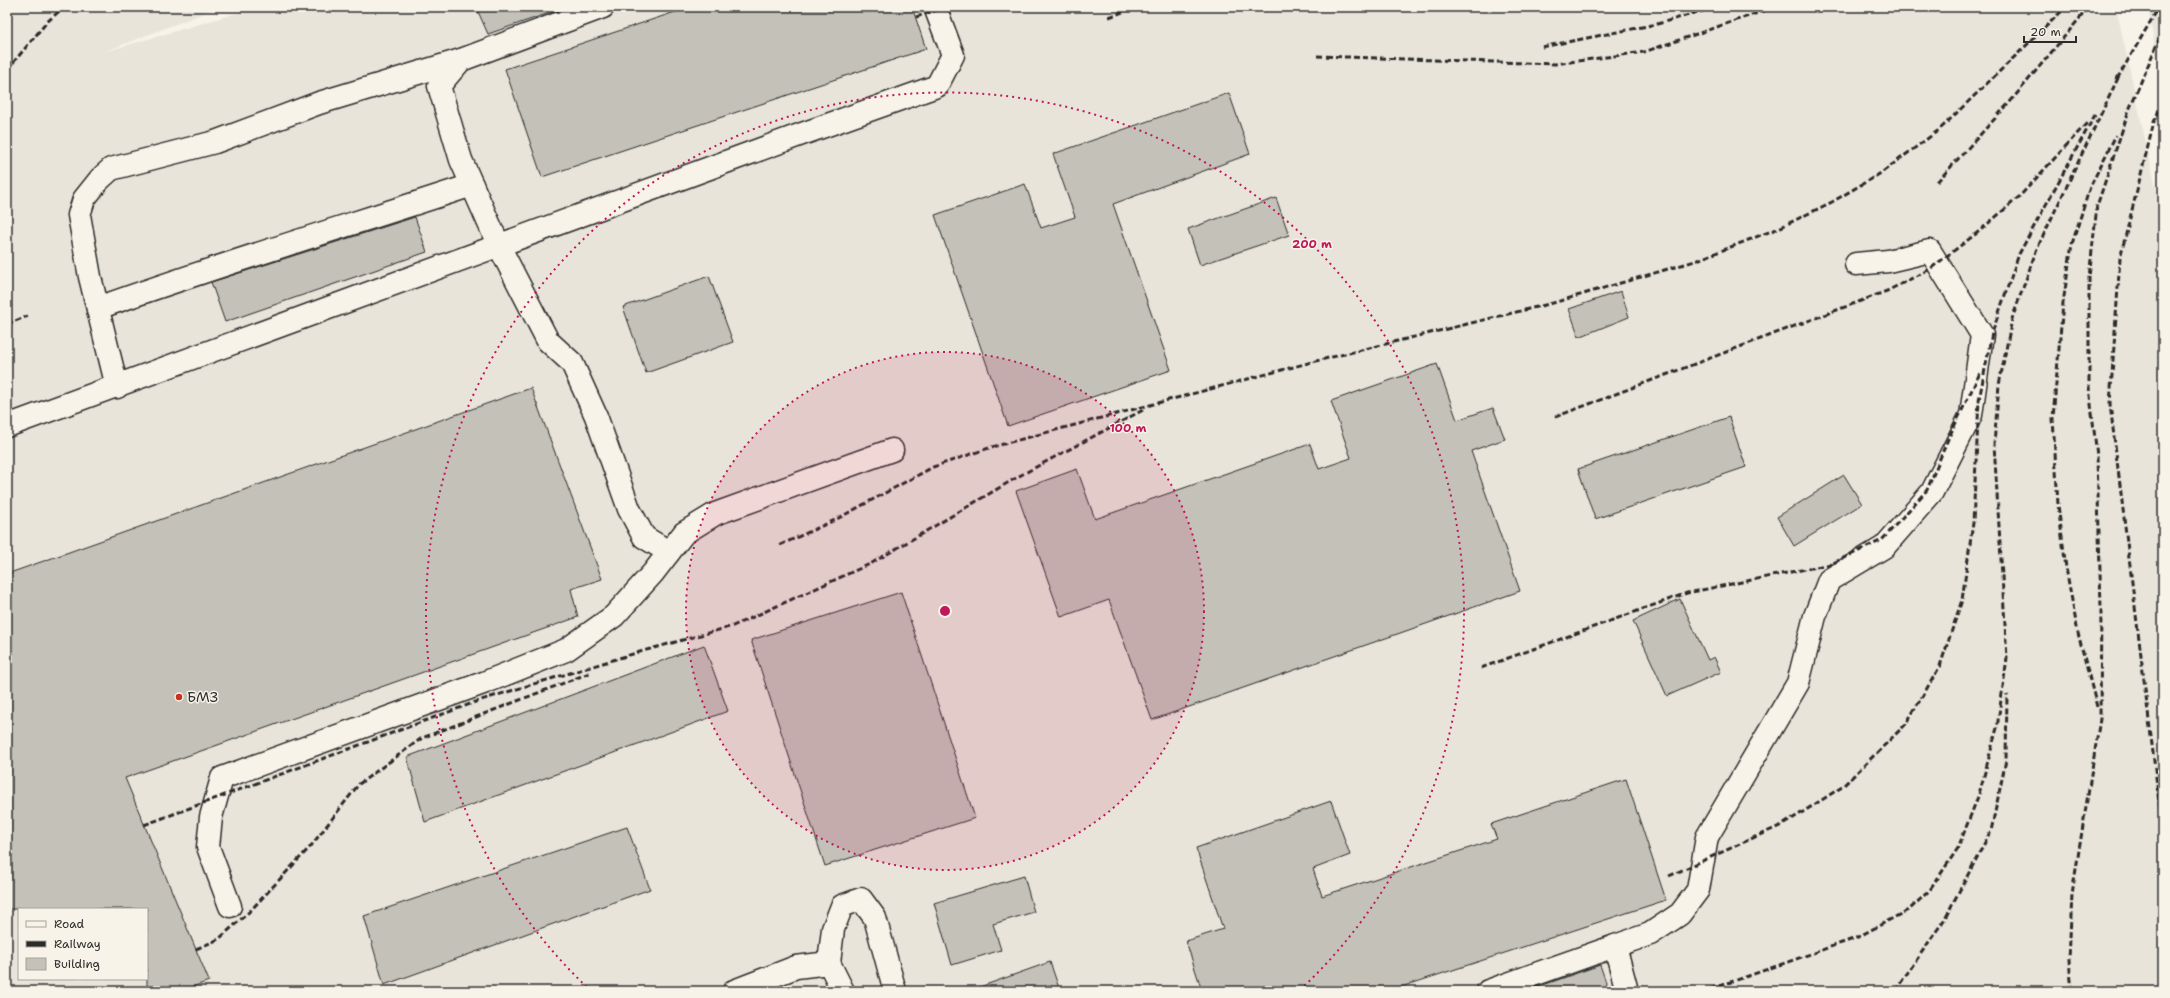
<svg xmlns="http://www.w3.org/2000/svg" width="2170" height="998" viewBox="0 0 2170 998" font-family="'Shantell Sans',sans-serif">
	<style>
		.built { fill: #e8e4da; fill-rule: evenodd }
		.building { fill: #c4c1b9; stroke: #2b2b2b }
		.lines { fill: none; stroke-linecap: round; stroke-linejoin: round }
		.minor-casing { stroke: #2b2b2b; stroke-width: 25 }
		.minor { stroke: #f7f3e8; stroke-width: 22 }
		.rail { stroke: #2b2b2b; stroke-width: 3; stroke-dasharray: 6 3; stroke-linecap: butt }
		.ring { fill: none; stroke: #c2185b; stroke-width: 2; stroke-dasharray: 2 4 }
		.poi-dot { fill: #c8321e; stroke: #f7f3e8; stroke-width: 1.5 }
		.labels { text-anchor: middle; stroke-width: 3; stroke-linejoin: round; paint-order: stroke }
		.poi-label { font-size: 14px; fill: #2b2b2b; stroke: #f7f3e8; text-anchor: start }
		.centre { fill: #c2185b; stroke: #f7f3e8; stroke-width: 2 }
		.ring-label { font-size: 12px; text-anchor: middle; font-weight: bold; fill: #c2185b; stroke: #f7f3e8; stroke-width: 3; stroke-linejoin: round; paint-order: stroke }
	</style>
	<rect width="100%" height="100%" fill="#f7f3e8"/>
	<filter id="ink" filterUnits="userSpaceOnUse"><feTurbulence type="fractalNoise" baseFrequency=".025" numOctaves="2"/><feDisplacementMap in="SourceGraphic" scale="8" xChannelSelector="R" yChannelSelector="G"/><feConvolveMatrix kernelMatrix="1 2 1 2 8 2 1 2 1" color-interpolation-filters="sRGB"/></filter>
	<g filter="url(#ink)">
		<g class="built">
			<path d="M7,7H219L104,52L258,7H2116L2163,220V991H7ZM19,909H147V979H19Z"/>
			<path d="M2148,7H2163V94Z"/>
		</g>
		<g class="building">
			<path d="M476,7H560L561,9L488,34Z"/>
			<path d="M690,7H912L926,49L542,177L505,69Z"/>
			<path d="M1229,93L1250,154L1113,204L1171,370L1008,426L935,215L1025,184L1041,228L1075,217L1053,154Z"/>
			<path d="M1276,198L1289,235L1200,265L1188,229Z"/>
			<path d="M415,217L427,252L225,322L211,282Z"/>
			<path d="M709,276L733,342L646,373L623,307Z"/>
			<path d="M1621,291L1629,317L1579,337L1569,309Z"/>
			<path d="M1437,364L1457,420L1493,408L1505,439L1471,451L1520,591L1152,720L1109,600L1061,617L1016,491L1077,469L1095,519L1310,444L1319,469L1351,458L1331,401Z"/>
			<path d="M531,388L602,579L571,589L578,617L125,778L209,981L181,991H147V909H7V574Z"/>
			<path d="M1729,417L1746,467L1595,519L1578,469Z"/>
			<path d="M1844,475L1862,504L1794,546L1777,517Z"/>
			<path d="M901,592L975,818L825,866L751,640Z"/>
			<path d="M1680,599L1708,660L1714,657L1721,672L1667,696L1633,621Z"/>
			<path d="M704,645L728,711L425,822L407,757Z"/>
			<path d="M1626,779L1666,900L1389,991H1202L1186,941L1223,929L1196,848L1331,801L1350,855L1313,869L1322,896L1497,839L1491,824Z"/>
			<path d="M627,827L650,889L384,985L364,916Z"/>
			<path d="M1024,876L1034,912L993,924L1001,950L952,965L934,903Z"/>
			<path d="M1050,962L1060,991H975L974,989Z"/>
			<path d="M1600,965L1609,991H1529V990Z"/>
		</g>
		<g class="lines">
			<defs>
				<g id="minor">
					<path d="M603,7L461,60L439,86L461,160L499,246L548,341L572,363L596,416L629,509L644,537L669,552"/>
					<path d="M98,308C221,264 347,226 472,185"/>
					<path d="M117,387L90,277L79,215L84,199L100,179L111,169L215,142L319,103L461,60"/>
					<path d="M7,426L802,134L937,86L953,55L935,7"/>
					<path d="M230,906L208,847L211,817L222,778L486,682L566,650L614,616L653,573L684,533L715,514L892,450"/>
					<path d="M829,963L833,929L842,906L861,899L875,918L895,991"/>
					<path d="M734,991L796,967L829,963L843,991"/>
					<path d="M1488,991L1615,946"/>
					<path d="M1627,991L1615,946L1650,934L1680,914L1698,890L1707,837L1798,683L1815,616L1829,580L1884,547L1932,492L1971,415L1982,335L1930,251L1888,261L1856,264"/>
				</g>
			</defs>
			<use href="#minor" class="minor-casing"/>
			<use href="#minor" class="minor"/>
			<g class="rail">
				<path d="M916,17L946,7"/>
				<path d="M1109,17L1137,7"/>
				<path d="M1542,47L1657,24L1717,7"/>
				<path d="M1317,56L1555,64L1644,52L1775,7"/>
				<path d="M7,70L47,22L64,7"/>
				<path d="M2117,79L2159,7"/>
				<path d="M2163,101L2154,122L2120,258L2110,404L2163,834"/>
				<path d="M1937,182L2010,102L2089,7"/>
				<path d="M7,324L28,316"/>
				<path d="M1555,417L1887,291L1930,269L1977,233L2019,197L2087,123"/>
				<path d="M780,545L835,520L933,467L992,447L1312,362L1553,303L1695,261L1779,228L1832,202L1881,173L1939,130L2066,7"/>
				<path d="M1481,668L1687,593L1831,564L1882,540L1927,490L1948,439L1981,371"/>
				<path d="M2097,707L2078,633L2066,568L2058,505L2053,418L2063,303L2072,244L2090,187L2116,135"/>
				<path d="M144,825L481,700L636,653L733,626L872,563L1021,475L1143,410"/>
				<path d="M1669,876L1784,824L1842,787L1906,724L1940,666L1962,600L1973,523L1979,400L1992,333L2019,254L2095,115"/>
				<path d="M196,949L219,939L250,911L311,846L359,784L422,738L592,672"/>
				<path d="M1711,989L1856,938L1910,909L1930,890L1958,848L1979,794L1997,728L2007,658L1994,444L1999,385L2012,319L2036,251L2119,76"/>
				<path d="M1895,991L1944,920L1991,831L2006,760L2007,694"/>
				<path d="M2072,991L2069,960L2072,894L2100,719L2101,610L2097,456L2089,387V277L2097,206L2129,110L2163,30"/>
			</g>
		</g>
	</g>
	<circle cx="945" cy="611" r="259" fill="#c2185b" fill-opacity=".12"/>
	<g class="ring">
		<circle cx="945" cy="611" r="259"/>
		<path d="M591 991A519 519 0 1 1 1299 991"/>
	</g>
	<circle class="poi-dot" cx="179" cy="697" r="4"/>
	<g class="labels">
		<g class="poi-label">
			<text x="187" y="702">БМЗ</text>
		</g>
	</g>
	<circle cx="945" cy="611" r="6" class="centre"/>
	<g class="ring-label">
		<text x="1312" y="248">200 m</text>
		<text x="1128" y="432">100 m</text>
	</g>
	<rect width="2170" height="998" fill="none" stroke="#f7f3e8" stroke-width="24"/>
	<rect x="12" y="12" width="2146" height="974" fill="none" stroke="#2b2b2b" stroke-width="1.5" filter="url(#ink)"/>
	<rect x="18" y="908" width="130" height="72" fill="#f7f3e8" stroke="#a5a39c"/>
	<rect x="26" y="921" width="20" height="6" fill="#f7f3e8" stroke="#a5a39c"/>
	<text x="54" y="928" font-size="12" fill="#2b2b2b">Road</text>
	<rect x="26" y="941" width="20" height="6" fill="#2b2b2b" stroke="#a5a39c"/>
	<text x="54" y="948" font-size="12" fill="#2b2b2b">Railway</text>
	<rect x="26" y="958" width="20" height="12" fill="#c4c1b9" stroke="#a5a39c"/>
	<text x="54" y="968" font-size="12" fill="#2b2b2b">Building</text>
	<path d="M2024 36v6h52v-6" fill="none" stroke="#2b2b2b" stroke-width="2"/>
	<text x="2030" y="36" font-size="12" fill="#2b2b2b" stroke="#f7f3e8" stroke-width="3" paint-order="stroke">20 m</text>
</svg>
